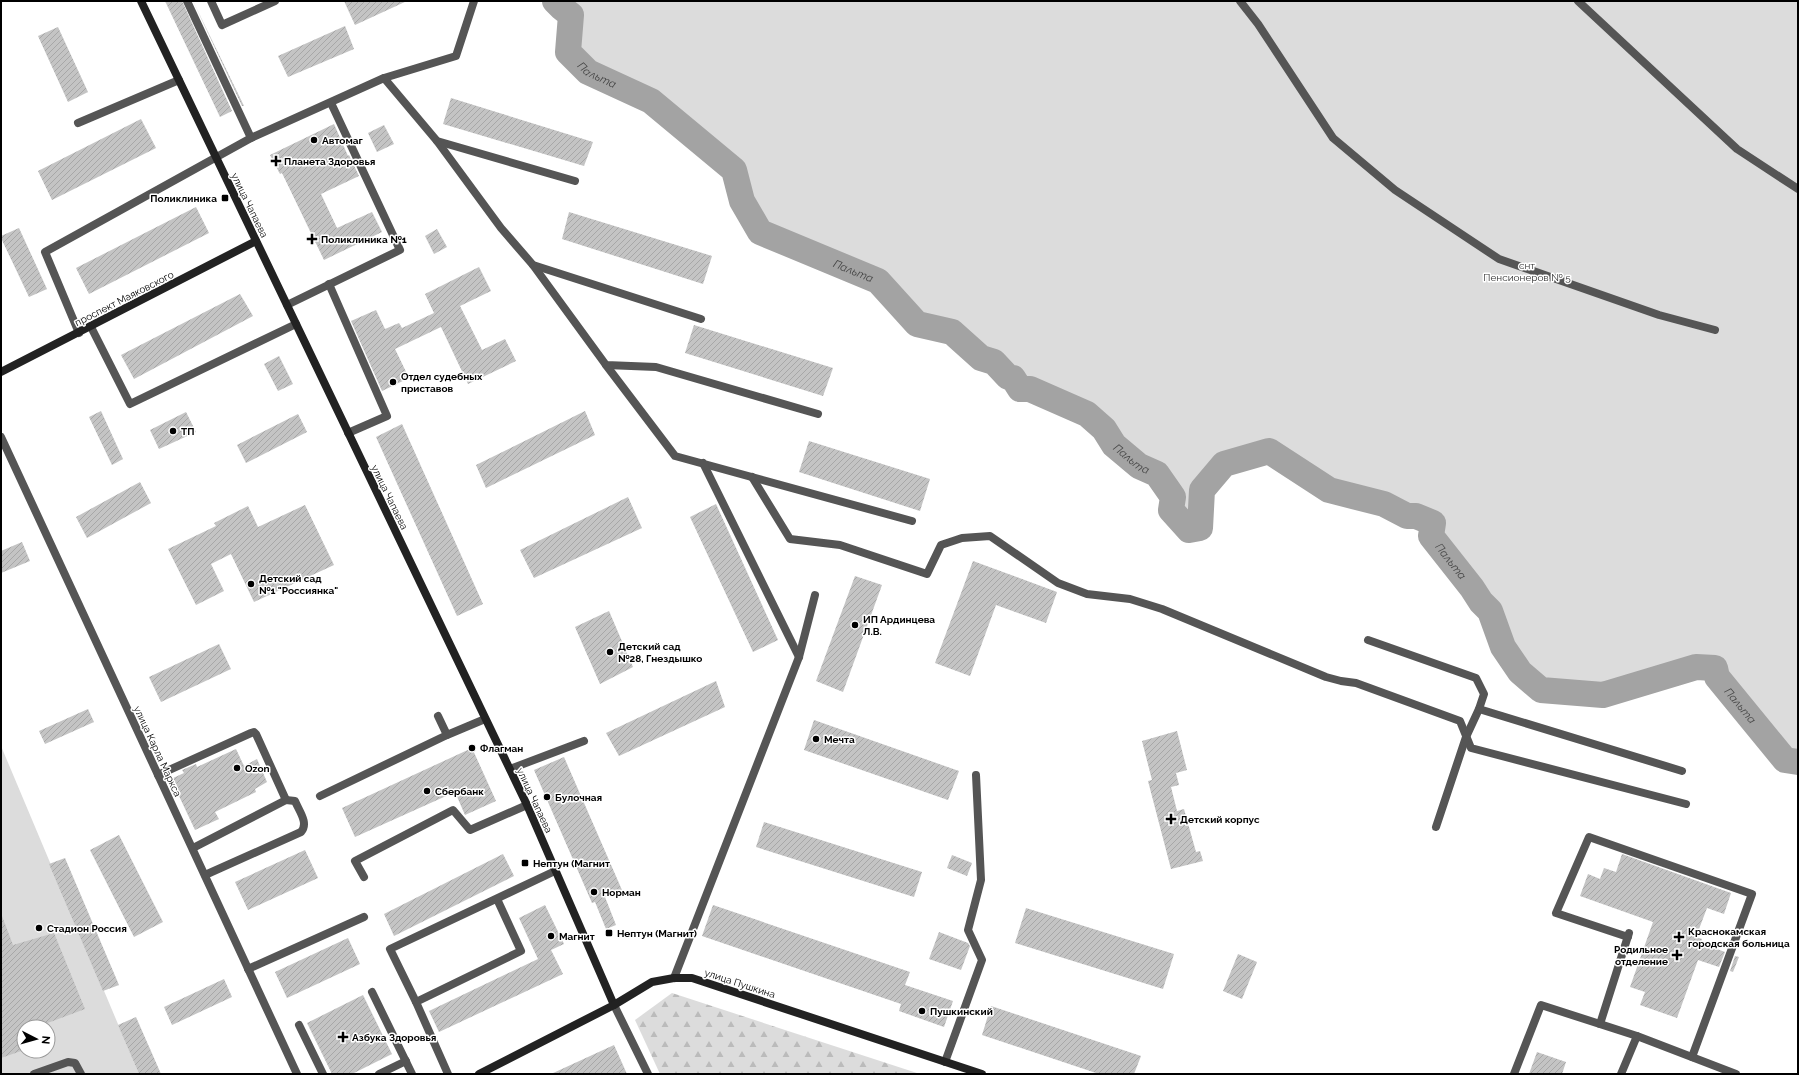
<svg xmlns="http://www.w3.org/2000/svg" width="1799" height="1075" viewBox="0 0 1799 1075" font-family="Raleway,sans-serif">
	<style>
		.forest { fill: url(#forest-firs) }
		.garden { fill: #dcdcdc; fill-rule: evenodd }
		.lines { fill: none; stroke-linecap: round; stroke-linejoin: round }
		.river { stroke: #a3a3a3; stroke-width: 26 }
		.building { fill: url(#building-hatch) }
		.lane { stroke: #555; stroke-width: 8 }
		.street { stroke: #555; stroke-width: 8 }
		.secondary { stroke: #222; stroke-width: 8 }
		.poi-dot { fill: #000; stroke: #fff; stroke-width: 1.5 }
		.labels { text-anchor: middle; stroke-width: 3; stroke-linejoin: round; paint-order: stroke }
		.poi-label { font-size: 10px; font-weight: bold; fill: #000; stroke: #fff; text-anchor: start }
		.street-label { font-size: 10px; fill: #000; stroke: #fff }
		.park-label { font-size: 10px; fill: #333; stroke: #fff }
		.water-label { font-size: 11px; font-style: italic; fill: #444; stroke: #fff }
	</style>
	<defs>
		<pattern id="forest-firs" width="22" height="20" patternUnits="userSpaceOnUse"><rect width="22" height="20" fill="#dcdcdc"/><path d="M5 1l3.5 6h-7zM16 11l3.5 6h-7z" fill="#bbb"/></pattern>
		<pattern id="building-hatch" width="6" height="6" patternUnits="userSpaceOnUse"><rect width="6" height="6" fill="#c4c4c4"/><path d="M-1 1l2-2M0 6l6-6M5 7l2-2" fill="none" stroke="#a7a7a7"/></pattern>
	</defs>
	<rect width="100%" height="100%" fill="#fff"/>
	<path class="forest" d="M672,993L920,1074H660L635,1020Z"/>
	<g class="garden">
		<path d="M555,1H1798V762L1785,760L1717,677L1715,668L1696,667L1603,695L1541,690L1520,672L1503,647L1490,611L1481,602L1472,588L1431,536L1433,523L1416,516H1407L1384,504L1329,490L1269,451L1224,464L1202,490L1200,528L1189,530L1171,510L1173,497L1157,474L1139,466L1114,445L1104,429L1087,414L1030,389H1020L1013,378L1008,377L994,362L981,358L952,332L917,324L878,281L760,232L742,201L733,170L651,101L588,72L568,52L571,15L562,8Z"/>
		<path d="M1,746L139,1074H1ZM24,1027H48V1051H24Z"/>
	</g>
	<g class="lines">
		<path class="river" id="s1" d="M555,1L562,8L571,15L568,52L588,72L651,101L734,170L742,201L760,232L878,281L917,324L952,332L981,358L994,362L1008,377L1013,378L1020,389H1030L1087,414L1104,429L1114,445L1139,466L1157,474L1173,497L1171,510L1189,530L1200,528L1202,490L1224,464L1269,451L1329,490L1384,504L1407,516H1416L1433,523L1431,536L1472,588L1481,602L1490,611L1503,647L1520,672L1541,690L1603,695L1696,667L1715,668L1717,677L1785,760L1798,762"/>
	</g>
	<g class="building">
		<path d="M165,1H182L232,111L220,117Z"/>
		<path d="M193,1L244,106H242Z"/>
		<path d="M344,1H407L355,25Z"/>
		<path d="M345,26L354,49L288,77L278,56Z"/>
		<path d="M58,27L88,92L68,102L38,36Z"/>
		<path d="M451,98L593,142L584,166L443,124Z"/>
		<path d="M141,119L156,148L52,200L38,171Z"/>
		<path d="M334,124L348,156L349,155L359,176L321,194L337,228L372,212L382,232L324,260L282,173L280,174L270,155Z"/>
		<path d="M384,125L394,144L377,152L368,133Z"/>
		<path d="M196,207L209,233L89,294L76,268Z"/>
		<path d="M569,212L712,256L703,284L562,239Z"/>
		<path d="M19,228L47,289L29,297L1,238V236Z"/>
		<path d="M437,229L447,247L434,254L425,236Z"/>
		<path d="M479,267L491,291L460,306L482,350L505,339L516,361L468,384L441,327L395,349L409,378L382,391L351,321L376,310L385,329L399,323L402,328L434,313L425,294Z"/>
		<path d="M240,294L253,316L134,379L121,355Z"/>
		<path d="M694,325L833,368L823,396L685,353Z"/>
		<path d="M279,356L293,384L278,391L264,364Z"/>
		<path d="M101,411L123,459L112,465L89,417Z"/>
		<path d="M585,411L595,435L486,488L476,465Z"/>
		<path d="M186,412L196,432L159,449L150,430Z"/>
		<path d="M298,414L307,432L246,463L237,445Z"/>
		<path d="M402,424L483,604L457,616L376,437Z"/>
		<path d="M809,441L930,479L920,511L799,472Z"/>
		<path d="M140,482L151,503L87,538L76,517Z"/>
		<path d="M628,497L642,528L534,578L520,550Z"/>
		<path d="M716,504L778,640L753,652L690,517Z"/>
		<path d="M305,505L334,565L254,602L231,554L211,564L224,591L196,605L168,549L216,526L214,523L248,506L258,527Z"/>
		<path d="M22,542L30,561L1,573V551Z"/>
		<path d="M973,561L1057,592L1046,623L996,605L970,676L935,663Z"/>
		<path d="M855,576L882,585L843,692L816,681Z"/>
		<path d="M609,611L633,667L600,684L575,627Z"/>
		<path d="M219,644L231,669L161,702L149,677Z"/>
		<path d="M716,681L725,707L619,756L606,733Z"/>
		<path d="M88,709L94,722L45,744L39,731Z"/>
		<path d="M814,720L959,771L948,800L804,750Z"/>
		<path d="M1177,731L1187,770L1176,773L1179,785L1171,787L1177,811L1184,809L1196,852L1200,851L1203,861L1171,869L1148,781L1152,780L1142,741Z"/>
		<path d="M472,748L496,801L465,815L455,792L355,837L342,808Z"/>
		<path d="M236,749L244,766L257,759L267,782L255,789L256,792L215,812L219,819L195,830L171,779L184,773L182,770L196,764L197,767Z"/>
		<path d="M564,757L622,890L605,897L616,925L606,929L595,902L592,903L534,770Z"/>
		<path d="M764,822L922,872L914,897L756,847Z"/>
		<path d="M119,835L163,922L134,937L90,850Z"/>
		<path d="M305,850L318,878L248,910L235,882Z"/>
		<path d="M503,854L514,876L394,936L384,914Z"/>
		<path d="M1622,854L1731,893L1724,914L1707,908L1696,937L1702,939L1701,943L1725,952L1719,967L1698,960L1677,1018L1640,1005L1645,992L1630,987L1653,922L1580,896L1588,874L1600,879L1604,868L1616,872Z"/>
		<path d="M952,855L972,863L967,876L947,868Z"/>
		<path d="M65,858L119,985L103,991L49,864Z"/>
		<path d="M545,905L564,944L551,950L563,974L439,1032L429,1011L538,959L519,918Z"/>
		<path d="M713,905L910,972L905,985L953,1001L944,1027L899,1011L901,1004L702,936Z"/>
		<path d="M1026,908L1174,954L1163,989L1015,943Z"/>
		<path d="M1,916H2L13,945L54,933L85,1009L37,1027H24V1050L1,1058Z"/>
		<path d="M939,932L968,943L970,946L961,970L929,959Z"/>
		<path d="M348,938L360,964L287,998L275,972Z"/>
		<path d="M1238,954L1257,962L1242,999L1223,991Z"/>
		<path d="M1735,956L1739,957L1733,972L1730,971Z"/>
		<path d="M224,979L232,997L172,1025L164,1007Z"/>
		<path d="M363,995L392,1054L352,1074H332L307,1023Z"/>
		<path d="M991,1006L1141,1056L1134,1074H1099L982,1035Z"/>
		<path d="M136,1017L161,1074H139L118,1025Z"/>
		<path d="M614,1045L627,1074H551Z"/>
		<path d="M1537,1052L1566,1062L1562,1074H1529Z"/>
	</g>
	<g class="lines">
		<g class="lane">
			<path d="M187,1L251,138"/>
			<path d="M211,1L222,25L275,1"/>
			<path d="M1240,1L1258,24L1333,138L1395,190L1499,259L1659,315L1715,330"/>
			<path d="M384,78L456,56L474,1"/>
			<path d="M78,123L179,80"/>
			<path d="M437,141L501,228L533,265L701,319"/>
			<path d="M533,265L606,365L656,367L818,414"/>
			<path d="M329,284L387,416L348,433"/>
			<path d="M287,305L400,250L331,103"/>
			<path d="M91,327L130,404L296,324"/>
			<path d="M79,333L45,252L251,138L384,78L437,141L575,181"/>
			<path d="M606,365L675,456L912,521"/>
			<path d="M703,463L799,657"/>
			<path d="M752,477L790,539L840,545L927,574L941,545L962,538L990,536L1058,583L1087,594L1130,599L1162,609L1326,677L1341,681L1356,683L1460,721L1471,748L1686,804"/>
			<path d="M1368,640L1476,678L1484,694L1479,709L1466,737L1436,827"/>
			<path d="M1479,709L1682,771"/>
			<path d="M438,716L447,735L485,719"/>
			<path d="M510,769L584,741"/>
			<path d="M158,775L251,733L254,732L256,734L286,800L193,848"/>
			<path d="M320,796L447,735"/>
			<path d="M205,875L301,832C309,823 299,811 295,801L286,800"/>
			<path d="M364,877L355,861L453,810L470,830L527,805"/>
			<path d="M497,899L521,951L416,1002L390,949L555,871"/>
			<path d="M1628,937L1556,913L1589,837L1752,894L1692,1057"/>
			<path d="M248,969L364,917"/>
			<path d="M674,978L799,657L815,595"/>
			<path d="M372,992L412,1074"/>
			<path d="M416,1002L448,1074"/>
			<path d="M614,1005L648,1074"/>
			<path d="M1600,1024L1629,933"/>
			<path d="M299,1025L323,1074"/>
			<path d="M945,1062L982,960L968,930L981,880L976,775"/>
			<path d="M34,1074L68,1062L75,1063L81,1074"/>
			<path d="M379,1074L406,1061"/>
			<path d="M1514,1074L1541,1005L1637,1036"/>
			<path d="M1621,1074L1637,1036L1736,1074"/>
		</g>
		<g class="street">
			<path d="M1578,1L1737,149L1798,189"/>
			<path d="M1,437L297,1074"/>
		</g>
		<g class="secondary">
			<path d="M141,1L527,805L614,1005"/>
			<path d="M1,372L256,241"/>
			<path d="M479,1074L614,1005L652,982L674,978H692L982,1074"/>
		</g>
	</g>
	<g class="poi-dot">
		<circle cx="314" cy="140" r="4"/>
		<path d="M274 155h4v4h4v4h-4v4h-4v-4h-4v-4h4z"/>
		<rect x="221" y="194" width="8" height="8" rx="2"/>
		<path d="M310 233h4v4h4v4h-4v4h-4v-4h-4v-4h4z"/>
		<circle cx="393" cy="382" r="4"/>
		<circle cx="173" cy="431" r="4"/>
		<circle cx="251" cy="584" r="4"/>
		<circle cx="855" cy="625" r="4"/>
		<circle cx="610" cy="652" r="4"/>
		<circle cx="816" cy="739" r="4"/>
		<circle cx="472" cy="748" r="4"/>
		<circle cx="237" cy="768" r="4"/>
		<circle cx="427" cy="791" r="4"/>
		<circle cx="547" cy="797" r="4"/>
		<path d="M1169 813h4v4h4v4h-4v4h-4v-4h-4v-4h4z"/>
		<rect x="521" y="859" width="8" height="8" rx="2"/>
		<circle cx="594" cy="892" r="4"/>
		<circle cx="39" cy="928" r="4"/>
		<rect x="605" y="929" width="8" height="8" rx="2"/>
		<circle cx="551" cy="936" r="4"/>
		<path d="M1677 931h4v4h4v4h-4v4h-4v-4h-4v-4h4z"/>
		<path d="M1675 949h4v4h4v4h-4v4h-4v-4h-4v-4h4z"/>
		<circle cx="922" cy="1011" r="4"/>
		<path d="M341 1031h4v4h4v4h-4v4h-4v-4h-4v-4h4z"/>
	</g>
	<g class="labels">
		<g class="poi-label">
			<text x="322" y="144">Автомаг</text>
			<text x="284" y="165">Планета Здоровья</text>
			<text x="217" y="202" text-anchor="end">Поликлиника</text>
			<text x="321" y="243">Поликлиника №1</text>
			<text x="401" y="380">Отдел судебных<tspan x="401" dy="12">приставов</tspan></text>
			<text x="181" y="435">ТП</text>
			<text x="259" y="582">Детский сад<tspan x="259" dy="12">№1 "Россиянка"</tspan></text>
			<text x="863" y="623">ИП Ардинцева<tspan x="863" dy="12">Л.В.</tspan></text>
			<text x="618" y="650">Детский сад<tspan x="618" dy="12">№28, Гнездышко</tspan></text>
			<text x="824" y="743">Мечта</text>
			<text x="480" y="752">Флагман</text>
			<text x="245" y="772">Ozon</text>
			<text x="435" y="795">Сбербанк</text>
			<text x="555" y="801">Булочная</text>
			<text x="1180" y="823">Детский корпус</text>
			<text x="533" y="867">Нептун (Магнит</text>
			<text x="602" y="896">Норман</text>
			<text x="47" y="932">Стадион Россия</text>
			<text x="1688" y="935">Краснокамская<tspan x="1688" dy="12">городская больница</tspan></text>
			<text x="617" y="937">Нептун (Магнит)</text>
			<text x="559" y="940">Магнит</text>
			<text x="1668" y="953" text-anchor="end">Родильное<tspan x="1668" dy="12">отделение</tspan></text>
			<text x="930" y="1015">Пушкинский</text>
			<text x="352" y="1041">Азбука Здоровья</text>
		</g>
		<g class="street-label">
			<text transform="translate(250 205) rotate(64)" y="4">улица Чапаева</text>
			<text transform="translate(124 298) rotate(-27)" y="4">проспект Маяковского</text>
			<text transform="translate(390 497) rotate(64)" y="4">улица Чапаева</text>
			<text transform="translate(158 751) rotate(65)" y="4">улица Карла Маркса</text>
			<text transform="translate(535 800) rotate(65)" y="4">улица Чапаева</text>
			<text transform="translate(740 983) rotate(18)" y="4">улица Пушкина</text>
		</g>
		<g class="park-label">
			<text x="1527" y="269">снт<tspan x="1527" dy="12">Пенсионеров № 5</tspan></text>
		</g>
		<g class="water-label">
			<text dy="4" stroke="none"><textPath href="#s1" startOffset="96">Пальта</textPath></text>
			<text dy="4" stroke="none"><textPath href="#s1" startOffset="433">Пальта</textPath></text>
			<text dy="4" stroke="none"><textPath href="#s1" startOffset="781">Пальта</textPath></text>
			<text dy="4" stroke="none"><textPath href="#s1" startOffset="1236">Пальта</textPath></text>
			<text dy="4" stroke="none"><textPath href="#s1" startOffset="1620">Пальта</textPath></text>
		</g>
	</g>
	<rect width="1799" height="1075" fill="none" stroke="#000000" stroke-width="4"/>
	<g transform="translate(36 1039) rotate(96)"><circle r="19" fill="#ffffff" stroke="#999999"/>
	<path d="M0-3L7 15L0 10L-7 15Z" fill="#000000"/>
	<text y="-6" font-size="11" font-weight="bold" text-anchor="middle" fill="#000000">N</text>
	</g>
</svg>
